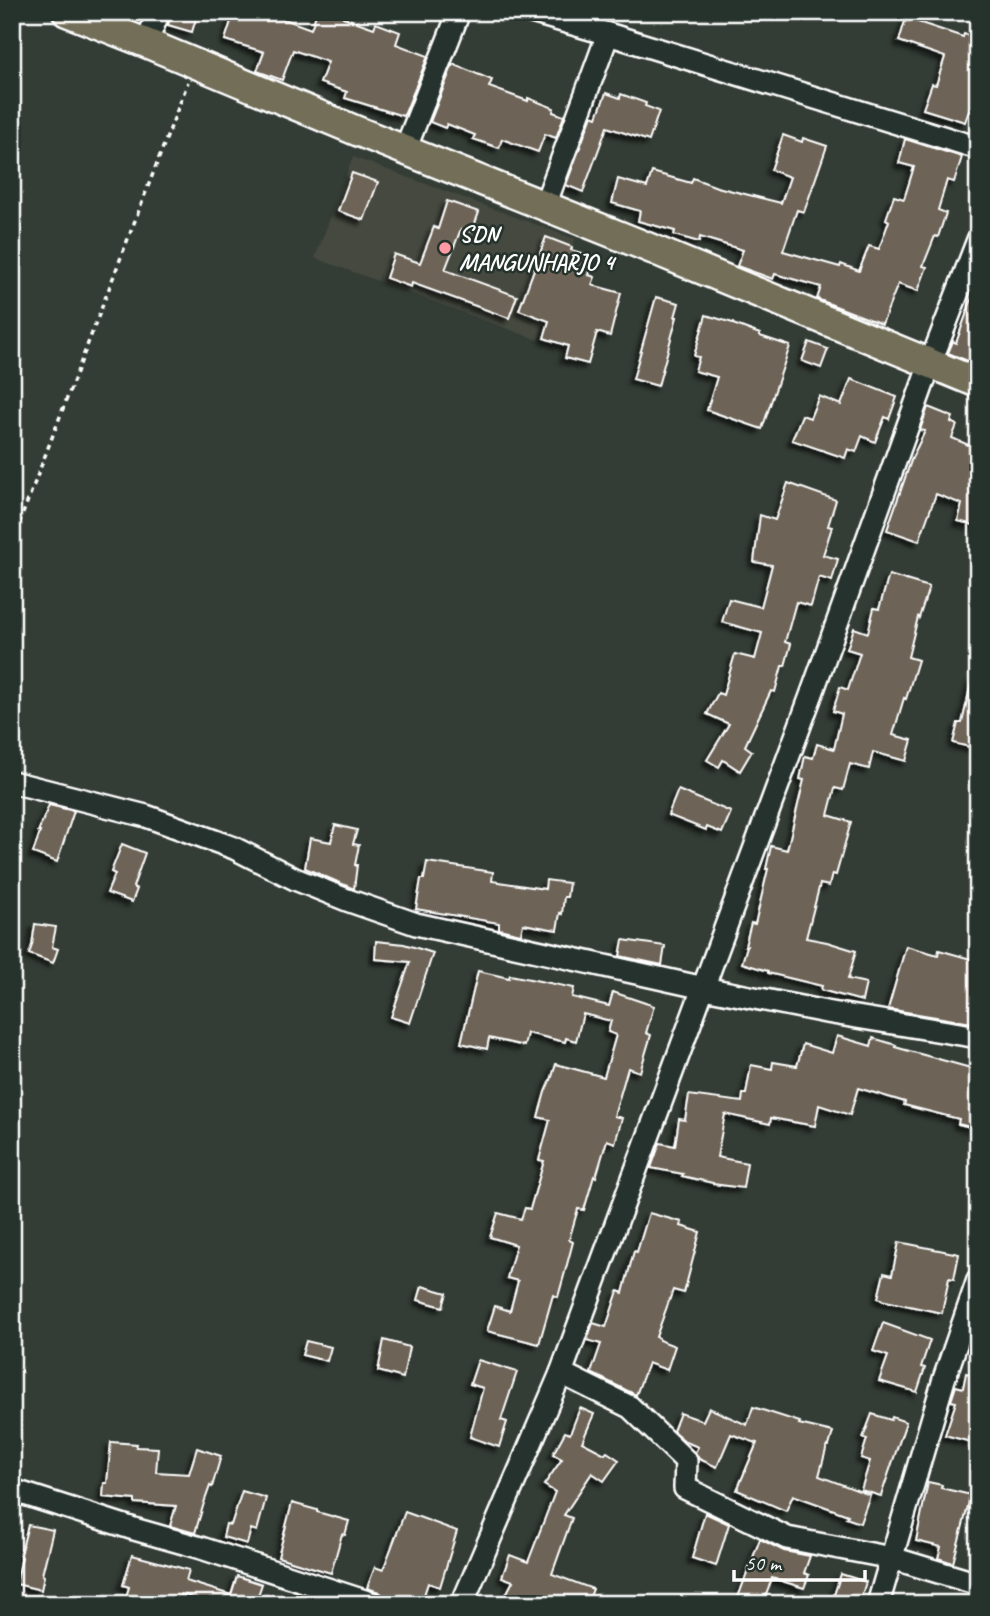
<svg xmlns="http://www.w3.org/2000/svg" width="990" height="1616" viewBox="0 0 990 1616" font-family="Caveat,sans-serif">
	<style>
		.built { fill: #45493f }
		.building { fill: #6d6456; stroke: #fff; stroke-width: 2; filter: url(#shadow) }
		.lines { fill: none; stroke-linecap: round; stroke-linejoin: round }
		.minor-casing { stroke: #fff; stroke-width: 26 }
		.major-casing { stroke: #fff; stroke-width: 33 }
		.path { stroke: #fff; stroke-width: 3.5; stroke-dasharray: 5 5; stroke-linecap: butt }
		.minor { stroke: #26332d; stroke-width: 21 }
		.major { stroke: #726e59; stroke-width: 28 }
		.poi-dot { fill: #ff9aa2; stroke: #26332d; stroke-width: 2.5 }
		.labels { text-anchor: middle; stroke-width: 5; stroke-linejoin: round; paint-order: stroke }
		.poi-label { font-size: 24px; font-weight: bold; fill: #fff; stroke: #26332d; text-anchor: start }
	</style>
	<defs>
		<filter id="shadow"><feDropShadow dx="-4.5" dy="4.5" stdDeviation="2" flood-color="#0009"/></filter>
	</defs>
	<rect width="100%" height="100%" fill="#343d35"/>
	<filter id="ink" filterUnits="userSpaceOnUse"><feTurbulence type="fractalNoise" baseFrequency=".0143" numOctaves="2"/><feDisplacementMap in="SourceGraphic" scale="14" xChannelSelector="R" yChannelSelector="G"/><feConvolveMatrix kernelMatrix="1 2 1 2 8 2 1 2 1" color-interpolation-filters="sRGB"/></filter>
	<g filter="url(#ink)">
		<path class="built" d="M353,157L575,239L538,340L315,258Z"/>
		<g class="building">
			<path d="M172,12H198L192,32L168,25Z"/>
			<path d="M234,12H265L311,29L317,12H344L343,17L374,28L376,23L400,32L396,44L428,56L405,113L403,116L345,98L347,92L320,83L328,62L293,50L282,80L257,71L264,52L225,40Z"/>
			<path d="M906,18L963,37L964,34L978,38V95L975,94L965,122L923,109L932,84L936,85L945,57L899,41Z"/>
			<path d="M453,64L492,80L489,87L528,101V98L554,108L553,112L564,116L556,138L545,134L538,152L502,139L499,148L473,139L475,135L447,124L445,128L430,122Z"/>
			<path d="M606,93L620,98L621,94L646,103L645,106L659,111L649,141L607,127L583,192L566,185L592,115L597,117Z"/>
			<path d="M783,135L802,142L803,138L827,146L804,212L797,210L783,251L840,267L841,264L859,271L869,246L879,249L889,221L886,219L894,196L904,199L914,167L899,163L905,139L962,157L954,182L947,180L938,210L946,213L938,237L935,236L923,266L927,267L918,291L898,284L882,324L817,299L821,287L775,274L773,279L737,266L743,250L700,237L699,242L674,235L675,231L638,221L640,211L612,203L618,179L647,187L652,172L691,183L693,178L717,187L781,203L790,177L771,170Z"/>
			<path d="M352,173L378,182L364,220L338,211Z"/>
			<path d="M447,201L479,212L472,232L461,229L445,270L517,296L509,318L412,283L411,287L386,278L394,254L420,263L434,227L438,229Z"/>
			<path d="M546,237L572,247L571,250L595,257L589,275L595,277L592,285L621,293L610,336L597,332L588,364L565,358L568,346L544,338L549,321L519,310Z"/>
			<path d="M976,287L978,288V365L948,353L953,341L956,343Z"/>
			<path d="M656,297L679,303L675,317H677L658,386L633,379Z"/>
			<path d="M706,315L733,323V324L760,334V336L790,346L762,429L707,410L717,377L695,371L699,357L694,356Z"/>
			<path d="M809,342L828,349L821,368L802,361Z"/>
			<path d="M851,379L897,397L889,419L885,417L875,442L862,436L856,452L848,449L845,458L792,440L802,415L810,418L819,396L841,405Z"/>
			<path d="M928,407L953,417L951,422L957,425L952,438L978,449V526L958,521L962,504L936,494L919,541L887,530L912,458L925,431L920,430Z"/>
			<path d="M788,483L836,500L828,526L832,527L823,555L838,559L832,581L819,577L811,606L796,602L785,642L791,644L785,666H782L775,692L771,691L745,746L752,751L740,771L723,760L719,767L707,760L729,724L707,714L718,693L723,695L735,654L755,659L762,633L722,622L729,599L761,607L772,565L754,562L760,515L775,520Z"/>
			<path d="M889,575L929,587L919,618L918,617L908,657L918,660L906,699L904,698L893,735L912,740L906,761L873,752L869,769L850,764L843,790L835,788L828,815L851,822L836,875L832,874L829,886L820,884L806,938L827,942L856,951L848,979L866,983L862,1001L821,990L822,986L768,973V971L742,963L747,946H745L751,923L755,924L768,869H766L771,846L787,850L804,780L800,779L805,756L813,758L817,744L834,749L842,714L833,711L840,687L848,690L860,653L847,649L854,628L868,633L874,608L879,609Z"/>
			<path d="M972,679L978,680V749L953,743L958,723H962Z"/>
			<path d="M678,790L731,812L722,833L707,827L706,830L668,815Z"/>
			<path d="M49,805L74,811L57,862L33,853L40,832H38Z"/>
			<path d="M335,825L357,830L353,844L359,845L355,865H357L354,889L305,868L310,838L331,842Z"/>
			<path d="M122,844L145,853L133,887L137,889L132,902L107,893L115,874L111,872Z"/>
			<path d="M427,862L493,872L492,881L545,889L546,880L569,883L567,897H564L562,914L560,913L557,930L523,924L521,934L499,929V923L416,909L421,879H424Z"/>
			<path d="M35,924L56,927L52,947L58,949L53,963L29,954L32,945Z"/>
			<path d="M623,940L665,946L662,965L620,956Z"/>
			<path d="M376,941L404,944L433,953L410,1023L391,1017L410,962L375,959Z"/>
			<path d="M906,946L938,955L939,950L978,961V1024L888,1009Z"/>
			<path d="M478,971L509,978L510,975L574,988L572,997L609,1006L613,992L654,1006L646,1033L651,1035L640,1072L628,1068L614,1116L622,1118L615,1143L607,1140L596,1177L594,1176L584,1210L578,1209L569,1240L573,1242L565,1272L558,1297L553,1295L539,1344L487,1331L495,1306L510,1311L518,1281L507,1278L516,1245L490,1237L498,1213L521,1219L525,1208L530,1209L544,1161L539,1160L550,1120L538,1117L545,1092L550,1080H551L556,1064L604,1077L616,1035L608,1032L611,1021L583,1014L576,1041L566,1038L565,1042L527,1033L524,1046L489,1038L487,1049L461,1043Z"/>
			<path d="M837,1036L871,1046L873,1038L896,1045L895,1047L978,1070V1129L958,1124L959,1119L904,1105L905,1102L858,1088L850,1115L819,1105L815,1126L771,1118L770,1124L725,1114L717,1157L747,1163L743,1188L713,1184V1183L682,1176L683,1174L651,1168L660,1143L675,1146L679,1119L685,1120L689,1095L742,1102L743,1094H746L751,1065L772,1069L773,1062L797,1066L803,1044L832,1053Z"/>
			<path d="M649,1213L682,1222L681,1226L700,1232L684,1293L673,1290L656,1337L659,1338V1340L675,1346L667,1370L648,1363L636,1395L591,1373L601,1344L587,1340L593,1323L606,1327L618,1291L623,1293L634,1251L637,1252Z"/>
			<path d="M899,1242L959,1254L954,1279L949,1278L942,1313L881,1300V1299L878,1298L884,1273L892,1275Z"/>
			<path d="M422,1286L447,1293L443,1307L418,1300Z"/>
			<path d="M883,1323L930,1340L921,1367L925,1368L917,1392L879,1381L888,1356L873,1351Z"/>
			<path d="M384,1340L409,1347L403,1378L378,1371Z"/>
			<path d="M306,1341L331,1347L327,1361L302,1355Z"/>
			<path d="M478,1360L517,1372L501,1420L507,1422L499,1447L470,1437L483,1388L470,1384Z"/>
			<path d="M966,1373L978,1376V1394L973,1415L978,1416V1444L945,1435L956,1402L951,1401L956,1386L963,1388Z"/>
			<path d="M753,1407L800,1422L799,1424L833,1432L829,1446H827L819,1476L870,1495L860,1523L846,1518L848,1515L793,1495L786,1511L737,1490L757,1443L731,1434L717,1467L699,1459L695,1452L698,1447L686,1442L673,1431L680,1413L703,1421L709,1408L747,1425Z"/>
			<path d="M580,1408L594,1414L582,1442L605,1454L607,1452L619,1460L604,1481L592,1473L564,1515L572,1518L552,1574L593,1589L587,1604H501L513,1581L502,1577L510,1555L528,1562L555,1492L544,1485L562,1459L553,1454L565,1432L570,1434Z"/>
			<path d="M872,1414L891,1420L892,1417L906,1422L881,1496L861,1490L870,1461L861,1458L867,1439L863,1438Z"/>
			<path d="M111,1442L137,1444L136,1447L158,1448L156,1472L189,1474L197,1448L221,1456L212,1487L210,1486L204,1503L195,1533L170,1526L176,1506L135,1503V1500L103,1497L104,1483H107Z"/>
			<path d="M928,1482L942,1485L941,1488L971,1495L953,1563L938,1558L941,1547L916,1541Z"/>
			<path d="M242,1491L266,1498L257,1531L251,1529L247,1544L223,1537L226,1524L231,1525Z"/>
			<path d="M292,1503L317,1510V1512L349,1521L345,1535L342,1534L331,1573L278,1557Z"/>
			<path d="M405,1512L457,1531L440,1587L428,1583L421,1604H397L386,1600L383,1595L379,1592L367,1588L375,1567L383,1570Z"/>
			<path d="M705,1513L729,1524L716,1566L692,1558Z"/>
			<path d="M28,1525L53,1530L42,1575L44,1576L41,1590L16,1584L22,1557L20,1556Z"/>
			<path d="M760,1539L784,1551L810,1556L804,1573L809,1575L804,1588L772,1578L763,1604H747L737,1600Z"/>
			<path d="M132,1555L189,1570L186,1581L231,1595L237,1576L262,1584L255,1604H212L181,1594L177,1604H124L129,1587L123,1585Z"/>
			<path d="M841,1574L866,1582L859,1604H831Z"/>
		</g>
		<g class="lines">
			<defs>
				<g id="minor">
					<path d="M531,12L608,34L978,148"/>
					<path d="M146,43L159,12"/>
					<path d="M405,150L459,12"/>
					<path d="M545,205L608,34"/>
					<path d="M12,782L146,816L234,848L295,879L347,900L416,924L704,988L826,1012L978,1037"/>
					<path d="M561,1373L630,1407L686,1461L685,1488L787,1538L892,1558L978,1584"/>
					<path d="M12,1490L134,1529L201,1548L374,1604"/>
					<path d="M462,1604L561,1373L812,693L930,364L978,240"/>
					<path d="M878,1604L944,1379L978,1280"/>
				</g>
				<path id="major" d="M67,12L146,43L357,131L635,242L978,383"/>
			</defs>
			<use href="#minor" class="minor-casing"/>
			<use href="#major" class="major-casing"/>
			<path class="path" d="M12,542L188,82"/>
			<use href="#minor" class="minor"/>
			<use href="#major" class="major"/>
		</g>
	</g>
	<circle class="poi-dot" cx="445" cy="248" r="7"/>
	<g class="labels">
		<g class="poi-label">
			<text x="459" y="242">SDN<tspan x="459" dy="28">MANGUNHARJO 4</tspan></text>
		</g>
	</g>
	<rect width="990" height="1616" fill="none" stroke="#26332d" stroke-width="42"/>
	<rect x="21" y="21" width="948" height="1574" fill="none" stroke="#fff" stroke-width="2.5" filter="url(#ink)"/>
	<path d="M734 1570v10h131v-10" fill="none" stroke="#ffffff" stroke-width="3.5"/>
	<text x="745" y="1570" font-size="21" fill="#ffffff" stroke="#26332d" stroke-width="5" paint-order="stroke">50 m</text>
</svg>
